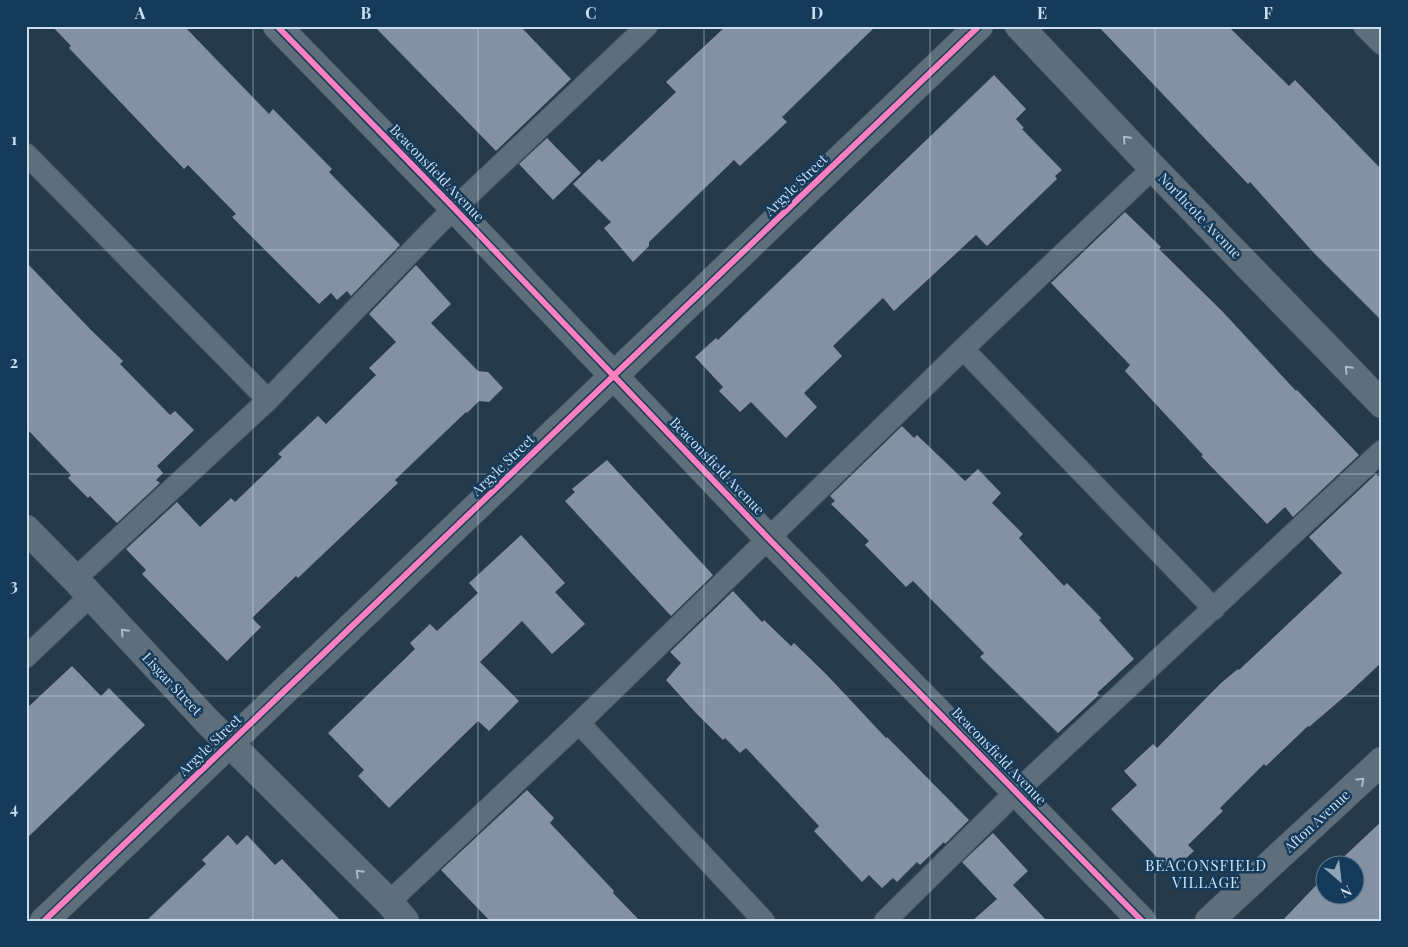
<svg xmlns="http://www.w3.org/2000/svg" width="1408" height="947" viewBox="0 0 1408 947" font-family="'Playfair Display',serif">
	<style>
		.building { fill: #8491a2 }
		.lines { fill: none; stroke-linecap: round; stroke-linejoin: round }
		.service-casing { stroke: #465765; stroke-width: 23 }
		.minor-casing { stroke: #465765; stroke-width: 29 }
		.service { stroke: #5f6e7b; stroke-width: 21 }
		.minor { stroke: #5f6e7b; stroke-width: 28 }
		.cycleway-casing { stroke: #163b5a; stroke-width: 9 }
		.cycleway { stroke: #ff80c0; stroke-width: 6 }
		.oneway { stroke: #a9bccd }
		.grid { fill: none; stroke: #c9def0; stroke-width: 1; stroke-opacity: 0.55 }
		.labels { text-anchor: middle; stroke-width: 5; stroke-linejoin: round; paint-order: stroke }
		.street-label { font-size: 14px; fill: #c9def0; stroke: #163b5a }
		.neighbourhood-label { font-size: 15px; letter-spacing: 1px; fill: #cae3f9; stroke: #163b5a }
		.neatline { fill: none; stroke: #c9def0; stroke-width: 2 }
		.grid-label { font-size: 16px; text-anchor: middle; font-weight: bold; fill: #c9def0 }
	</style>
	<rect width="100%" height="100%" fill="#253a4b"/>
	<g class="building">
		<path d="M52,26H184L269,114L273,109L332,169L329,172L400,245L351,296L347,291L337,300L331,293L319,304L232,217L236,214L188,165L184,169L69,48L71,46Z"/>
		<path d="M374,26H520L571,79L496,151Z"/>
		<path d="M726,26H876L782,117L787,122L740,166L734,160L649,242V246L633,262L604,228L611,222L573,184L599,159L602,162L676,92L666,82Z"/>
		<path d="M1098,26H1228L1289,86L1295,80L1382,170V321L1313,252L1250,182L1248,184Z"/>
		<path d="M994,75L1026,109L1016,119L1024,128L1022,129L1062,170L1055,176L1057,179L987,246L976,235L894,311L883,298L833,346L842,356L804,393L817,407L786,438L751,402L740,412L719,391L723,387L695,357L716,338L718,340Z"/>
		<path d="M547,138L581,173L553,200L519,164Z"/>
		<path d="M1125,212L1161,247L1159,249L1223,312L1296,391L1297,390L1359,455L1293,517L1285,507L1267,524L1201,456L1203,455L1125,371L1130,365L1051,283Z"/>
		<path d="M26,262L90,329L123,361L120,364L170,415L175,411L194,430L157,466L163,473L156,480L160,483L117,523L90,496L88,498L68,478L71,475L26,428Z"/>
		<path d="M416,265L451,304L431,323L478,371L488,372L503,388L489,402L479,401L467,413L466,412L395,480L398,483L298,578L296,576L252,618L261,627L227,661L142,574L146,570L126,549L177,502L200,527L231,498L235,502L282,457L278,454L318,416L326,424L376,375L369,368L396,342L369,314Z"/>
		<path d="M902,426L914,438L917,435L965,481L978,469L1001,493L992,503L1023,534L1019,538L1064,586L1067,583L1101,618L1099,620L1134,659L1097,693L1099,695L1058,733L980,657L984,653L913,581L906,587L865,545L869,541L831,504L835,501L830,496Z"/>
		<path d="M607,460L713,575L671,616L565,501L575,492L572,489Z"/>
		<path d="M1376,474L1382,479V662L1351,691L1309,727L1308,726L1266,766L1264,764L1220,808L1223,811L1188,845L1194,851L1171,872L1111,809L1137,785L1124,771L1153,744L1157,748L1221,683L1238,669L1239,670L1342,573L1309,537Z"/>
		<path d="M521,535L565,583L555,592L585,624L552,654L522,621L480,662L519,701L489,731L478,721L389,808L358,776L364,770L328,733L415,649L410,643L430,624L437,631L478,593L469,583Z"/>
		<path d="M733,591L762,622L764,620L791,646L794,643L826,674L886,738L887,737L969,820L945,844L944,842L920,865L917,862L897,882L893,878L882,888L869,875L862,882L814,831L819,826L746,748L740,753L725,738L723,740L694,711L666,680L681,663L670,652Z"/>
		<path d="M72,666L101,696L109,688L145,725L26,839V709Z"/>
		<path d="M527,790L554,818L550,823L614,891L613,893L640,921H490L441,870Z"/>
		<path d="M1382,821V921H1282L1326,875V894H1356V864H1336Z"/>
		<path d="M993,833L1028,871L1013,885L1047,921H972L997,899L962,862Z"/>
		<path d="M228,835L237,845L247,835L275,865L282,859L341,921H146L206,864L202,860Z"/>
	</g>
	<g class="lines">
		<defs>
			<g id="service">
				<path d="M1364,26L1382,44"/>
				<path d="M26,154L268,400"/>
				<path d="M963,349L1214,609"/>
				<path d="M75,579L268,400L437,225L647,26"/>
				<path d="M26,657L90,596"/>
				<path d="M579,723L764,921"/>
				<path d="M389,902L579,723L963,349L1153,168"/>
				<path d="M885,921L1016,792L1382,451"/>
			</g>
			<g id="minor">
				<path d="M277,26L454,208L769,539L1142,921"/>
				<path d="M1019,26L1153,168L1382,404"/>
				<path d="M26,529L75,579L207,721L389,902L405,921"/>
				<path d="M44,921L979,26"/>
				<path d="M1209,921L1382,761"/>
			</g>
		</defs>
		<use href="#service" class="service-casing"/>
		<use href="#minor" class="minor-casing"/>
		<use href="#service" class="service"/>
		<use href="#minor" class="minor"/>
		<defs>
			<g id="cycleway">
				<path d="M277,26L454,208L769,539L1142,921"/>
				<path d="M44,921L979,26"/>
			</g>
		</defs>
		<use href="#cycleway" class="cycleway-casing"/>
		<use href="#cycleway" class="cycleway"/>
	</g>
	<defs><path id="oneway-chevron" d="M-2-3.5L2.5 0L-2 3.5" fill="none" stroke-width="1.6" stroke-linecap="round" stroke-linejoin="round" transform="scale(1.25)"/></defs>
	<g class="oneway">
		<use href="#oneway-chevron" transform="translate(1126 139) rotate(-133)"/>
		<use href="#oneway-chevron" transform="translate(1348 369) rotate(-134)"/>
		<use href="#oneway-chevron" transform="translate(124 632) rotate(-133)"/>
		<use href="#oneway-chevron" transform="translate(1361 781) rotate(-43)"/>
		<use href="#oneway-chevron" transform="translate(359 873) rotate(-135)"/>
	</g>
	<path class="grid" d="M253,26V921M478,26V921M704,26V921M930,26V921M1155,26V921M26,250H1382M26,474H1382M26,696H1382"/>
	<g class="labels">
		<g class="street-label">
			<text transform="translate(437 173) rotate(46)" y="5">Beaconsfield Avenue</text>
			<text transform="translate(796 185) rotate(-44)" y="5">Argyle Street</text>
			<text transform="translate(1200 216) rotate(46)" y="5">Northcote Avenue</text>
			<text transform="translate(503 465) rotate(-44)" y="5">Argyle Street</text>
			<text transform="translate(717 466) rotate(46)" y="5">Beaconsfield Avenue</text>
			<text transform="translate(172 684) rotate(47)" y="5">Lisgar Street</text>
			<text transform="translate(210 745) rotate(-44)" y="5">Argyle Street</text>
			<text transform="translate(999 756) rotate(46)" y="5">Beaconsfield Avenue</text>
			<text transform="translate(1317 821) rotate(-43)" y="5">Afton Avenue</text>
		</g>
		<g class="neighbourhood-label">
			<text x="1206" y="871">BEACONSFIELD<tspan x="1206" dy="17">VILLAGE</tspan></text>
		</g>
	</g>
	<rect width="1408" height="947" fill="none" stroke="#163b5a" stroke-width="55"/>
	<g transform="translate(1340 880) rotate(152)"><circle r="24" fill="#163b5a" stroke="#5e7c96"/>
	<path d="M0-4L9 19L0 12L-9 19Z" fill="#90a5b6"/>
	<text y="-8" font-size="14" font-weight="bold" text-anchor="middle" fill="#c9def0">N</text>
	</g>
	<rect x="28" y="28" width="1352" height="892" class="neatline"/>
	<g class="grid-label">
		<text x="140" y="19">A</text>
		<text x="366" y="19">B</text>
		<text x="591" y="19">C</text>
		<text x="817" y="19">D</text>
		<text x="1042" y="19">E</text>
		<text x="1268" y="19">F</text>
		<text x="14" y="145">1</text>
		<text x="14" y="368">2</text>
		<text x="14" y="591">3</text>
		<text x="14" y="814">4</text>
	</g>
</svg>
